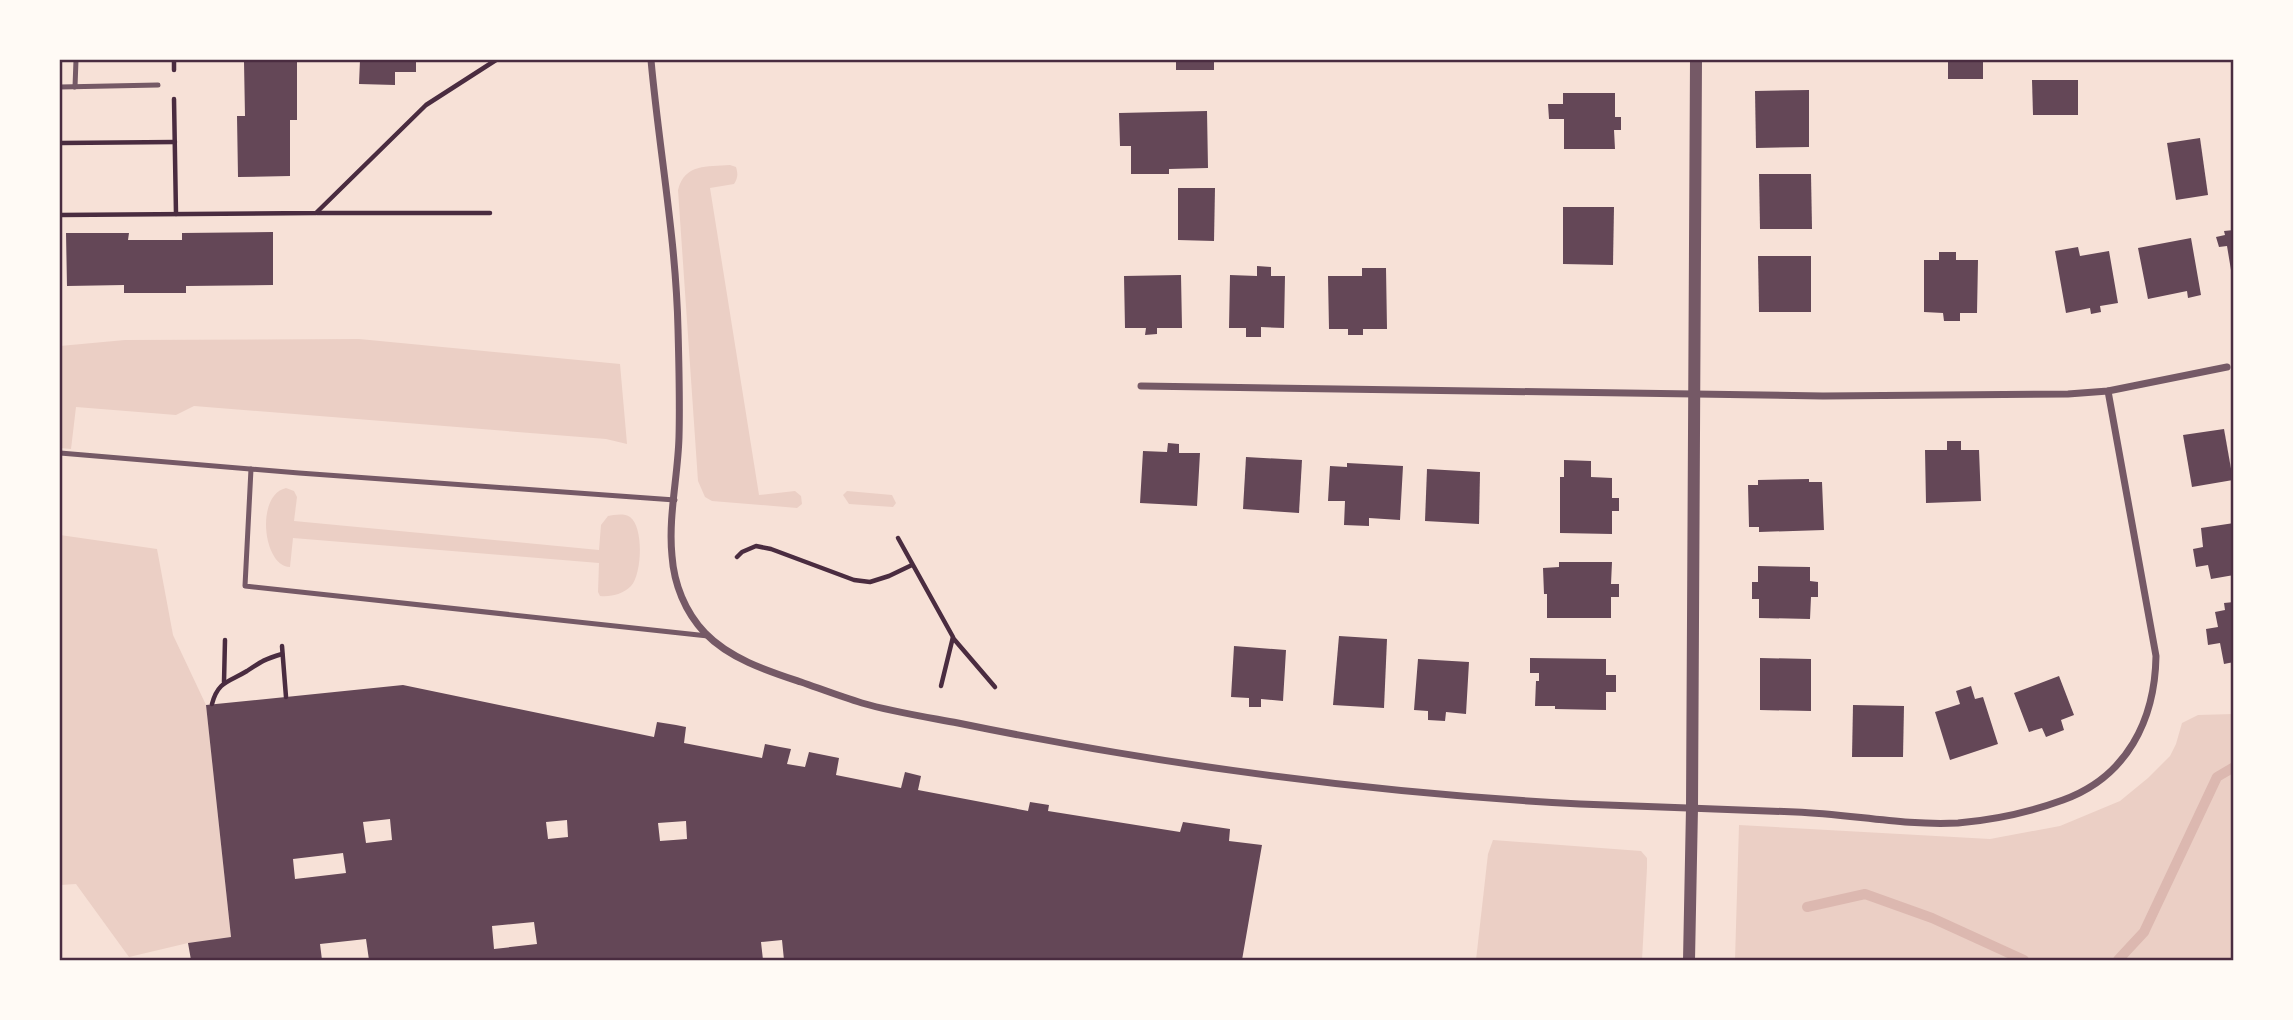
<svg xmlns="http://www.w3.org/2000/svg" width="2293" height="1020" viewBox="0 0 2293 1020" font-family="Montserrat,sans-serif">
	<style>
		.green { fill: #ebcfc5 }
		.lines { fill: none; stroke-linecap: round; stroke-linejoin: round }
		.stream { stroke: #dcb8b0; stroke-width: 10 }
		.building { fill: #644757; fill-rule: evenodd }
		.path { stroke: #4a2c40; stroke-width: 4.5 }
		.service { stroke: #755966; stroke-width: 5 }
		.minor { stroke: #755966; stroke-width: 7 }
		.tertiary { stroke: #755966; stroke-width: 12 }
		.neatline { fill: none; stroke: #4a2c40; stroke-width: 2.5 }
	</style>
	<rect width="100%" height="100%" fill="#f7e1d7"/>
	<g class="green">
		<path d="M730,165L736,167C738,174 738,178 734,184L710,188L759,495L795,491L801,496L802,504L797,508L712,501L705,497L698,481L678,190C685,163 707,167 730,165Z"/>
		<path d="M359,339L620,364L627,444L606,439L194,406L176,415L76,407L71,449L60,448V346L125,340Z"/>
		<path d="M286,488L294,491L297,497L294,521L599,550L601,525L608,516C614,515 624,513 630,517C644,527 642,574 631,586C623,594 612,597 600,596L598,592L599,563L293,538L290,567C263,567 255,495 286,488Z"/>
		<path d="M847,491L892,495L896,503L893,507L849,504L843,495Z"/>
		<path d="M60,535L157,549L173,635L206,705L231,937L188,943L129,957L76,884L60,885Z"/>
		<path d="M2233,714V960H1735L1739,825L1990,839L2060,826L2120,801L2148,778L2170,756L2176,744L2182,723L2198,715Z"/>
		<path d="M1493,840L1641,851L1647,858V868L1642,960H1476L1488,854Z"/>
	</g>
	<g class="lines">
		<g class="stream">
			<path d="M1807,907L1865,894L1932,918L2024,960"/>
			<path d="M2118,960L2144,932L2217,777L2234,767"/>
		</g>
	</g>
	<g class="building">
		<path d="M237,60H297V120H290V176L238,177L237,116H245L244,62H237Z"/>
		<path d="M360,60H416V72H395V85L359,84Z"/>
		<rect x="1176" y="60" width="38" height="10"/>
		<rect x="1948" y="60" width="35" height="19"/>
		<path d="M2032,80H2078V115H2033Z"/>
		<path d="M1809,90V147L1756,148L1755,91Z"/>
		<path d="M1563,93H1615V117H1621V130H1614L1615,149H1564V119H1549L1548,104H1563Z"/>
		<path d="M1207,111L1208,168L1169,169V174H1131V146H1120L1119,113Z"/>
		<path d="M2200,138L2208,195L2176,200L2167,143Z"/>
		<path d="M1759,174H1811L1812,229H1760Z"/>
		<path d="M1178,188H1215L1214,241L1178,240Z"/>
		<path d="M1563,207H1614L1613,265L1563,264Z"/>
		<path d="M2234,230V276H2232L2227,246L2219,247L2216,237L2225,235L2224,231Z"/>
		<path d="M273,232V285L186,286V293H124V285L67,286L66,233H129L128,240H182V233Z"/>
		<path d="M2191,238L2201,295L2188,298L2187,291L2148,299L2138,248Z"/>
		<path d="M2078,247L2080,256L2109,251L2118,303L2100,306L2101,312L2091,314L2090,308L2066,313L2055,251Z"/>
		<path d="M1939,252H1956V260H1978L1977,313H1960V321H1944L1943,313L1924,312V260H1939Z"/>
		<path d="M1758,256H1811V312H1759Z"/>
		<path d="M1257,266L1271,267V276H1285L1284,328L1261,327V337H1246V328H1229L1230,275L1257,276Z"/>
		<path d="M1362,268H1386L1387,329H1363V335H1348V329H1329L1328,276H1362Z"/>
		<path d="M1181,275L1182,328H1157V334L1145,335L1146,328H1125L1124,276Z"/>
		<path d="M2224,429L2233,480L2192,487L2183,435Z"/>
		<path d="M1947,441H1961V450H1979L1981,501L1926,503L1925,450H1947Z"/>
		<path d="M1168,443L1179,444V453H1200L1197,506L1140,503L1143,451L1167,452Z"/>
		<path d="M1246,457L1302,460L1299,513L1243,509Z"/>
		<path d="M1564,460L1591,461V477L1612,478V498H1619V511H1612V534L1560,533V477H1564Z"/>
		<path d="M1347,463L1403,466L1400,520L1369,518V526L1344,525L1345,501H1328L1330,466L1347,467Z"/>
		<path d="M1427,469L1480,472L1479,524L1425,521Z"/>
		<path d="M1809,479V482H1822L1824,530L1759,532V527H1749L1748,485H1758V480Z"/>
		<path d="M2234,523V575L2211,579L2208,565L2196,567L2193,549L2203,547L2201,528Z"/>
		<path d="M1559,562H1612L1611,584H1619V597H1611V618H1547V594H1544L1543,568L1559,567Z"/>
		<path d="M1758,566L1810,567V581L1818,582V597H1811L1810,619L1759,618V599H1752V582H1758Z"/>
		<path d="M2234,602V662L2224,664L2220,643L2208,645L2206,629L2218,627L2215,612L2225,610L2224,603Z"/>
		<path d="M1339,636L1387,639L1384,708L1333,705Z"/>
		<path d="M1234,646L1286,650L1283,701L1261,699V707H1249V698L1231,697Z"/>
		<path d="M1530,658L1606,659V675H1616V692H1606V710L1555,709V706H1535L1536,681H1539V673H1530Z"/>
		<path d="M1760,658L1811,659V711L1760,710Z"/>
		<path d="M1418,659L1469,662L1466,714L1446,712L1445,721L1428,720V711L1414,710Z"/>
		<path d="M2059,676L2074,715L2061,720L2064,730L2046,737L2042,728L2029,732L2014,693Z"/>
		<path d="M403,685L654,737L657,722L676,725L686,727L684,743L762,758L765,744L780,747L791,749L787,764L805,767L809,752L839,758L836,775L901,788L905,772L921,776L918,790L1028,811L1030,802L1049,805L1048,811L1180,832L1183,822L1230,829L1229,841L1262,845L1242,960H784L782,940L761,942L763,960H369L366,939L320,944L322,960H191L188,943L231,937L206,705ZM390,819L392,840L366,843L363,822ZM567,820L568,837L548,839L546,822ZM686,821L687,839L660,841L658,823ZM343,853L346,873L295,879L293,859ZM534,922L537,944L494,949L492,926Z"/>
		<path d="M1971,686L1975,699L1983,697L1998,744L1950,760L1935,712L1960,704L1956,691Z"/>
		<path d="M1853,705L1904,706L1903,757H1852Z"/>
	</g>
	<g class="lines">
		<g class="path">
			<path d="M174,60V70"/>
			<path d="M174,99L176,214"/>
			<path d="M60,143L175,142"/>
			<path d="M317,213H490"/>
			<path d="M60,215L316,213L426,105L496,60"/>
			<path d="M898,538L953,637L941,686"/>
			<path d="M737,557L742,552L756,546L771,549L854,580L870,582L889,576L912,565"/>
			<path d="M953,638L995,687"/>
			<path d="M282,646L286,697"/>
			<path d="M224,682L225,640"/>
			<path d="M212,704C218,681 229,682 247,671C262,661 265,659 282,654"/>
		</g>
		<g class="service">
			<path d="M60,87L158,85"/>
			<path d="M75,87L76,60"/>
			<path d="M60,453L299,473L675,500"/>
			<path d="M251,469L245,586L708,636"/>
		</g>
		<g class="minor">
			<path d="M651,60C659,149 676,239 678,329C679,365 680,401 679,437C678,476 668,517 672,556C674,584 685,612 705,633C730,659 768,671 801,682C821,689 842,697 862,703C893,712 926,717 958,723C1162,765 1371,793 1580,804C1652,807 1724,809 1796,812C1850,814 1904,826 1958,823C1993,820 2030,812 2063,800C2127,777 2155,720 2156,656L2108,391"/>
			<path d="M1141,386L1823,396L2068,394L2108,391L2227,367"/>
		</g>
		<path class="tertiary" d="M1689,960L1692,808L1696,60"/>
	</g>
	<rect width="2293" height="1020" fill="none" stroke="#fffaf5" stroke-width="122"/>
	<rect x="61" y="61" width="2171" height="898" class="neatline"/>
</svg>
